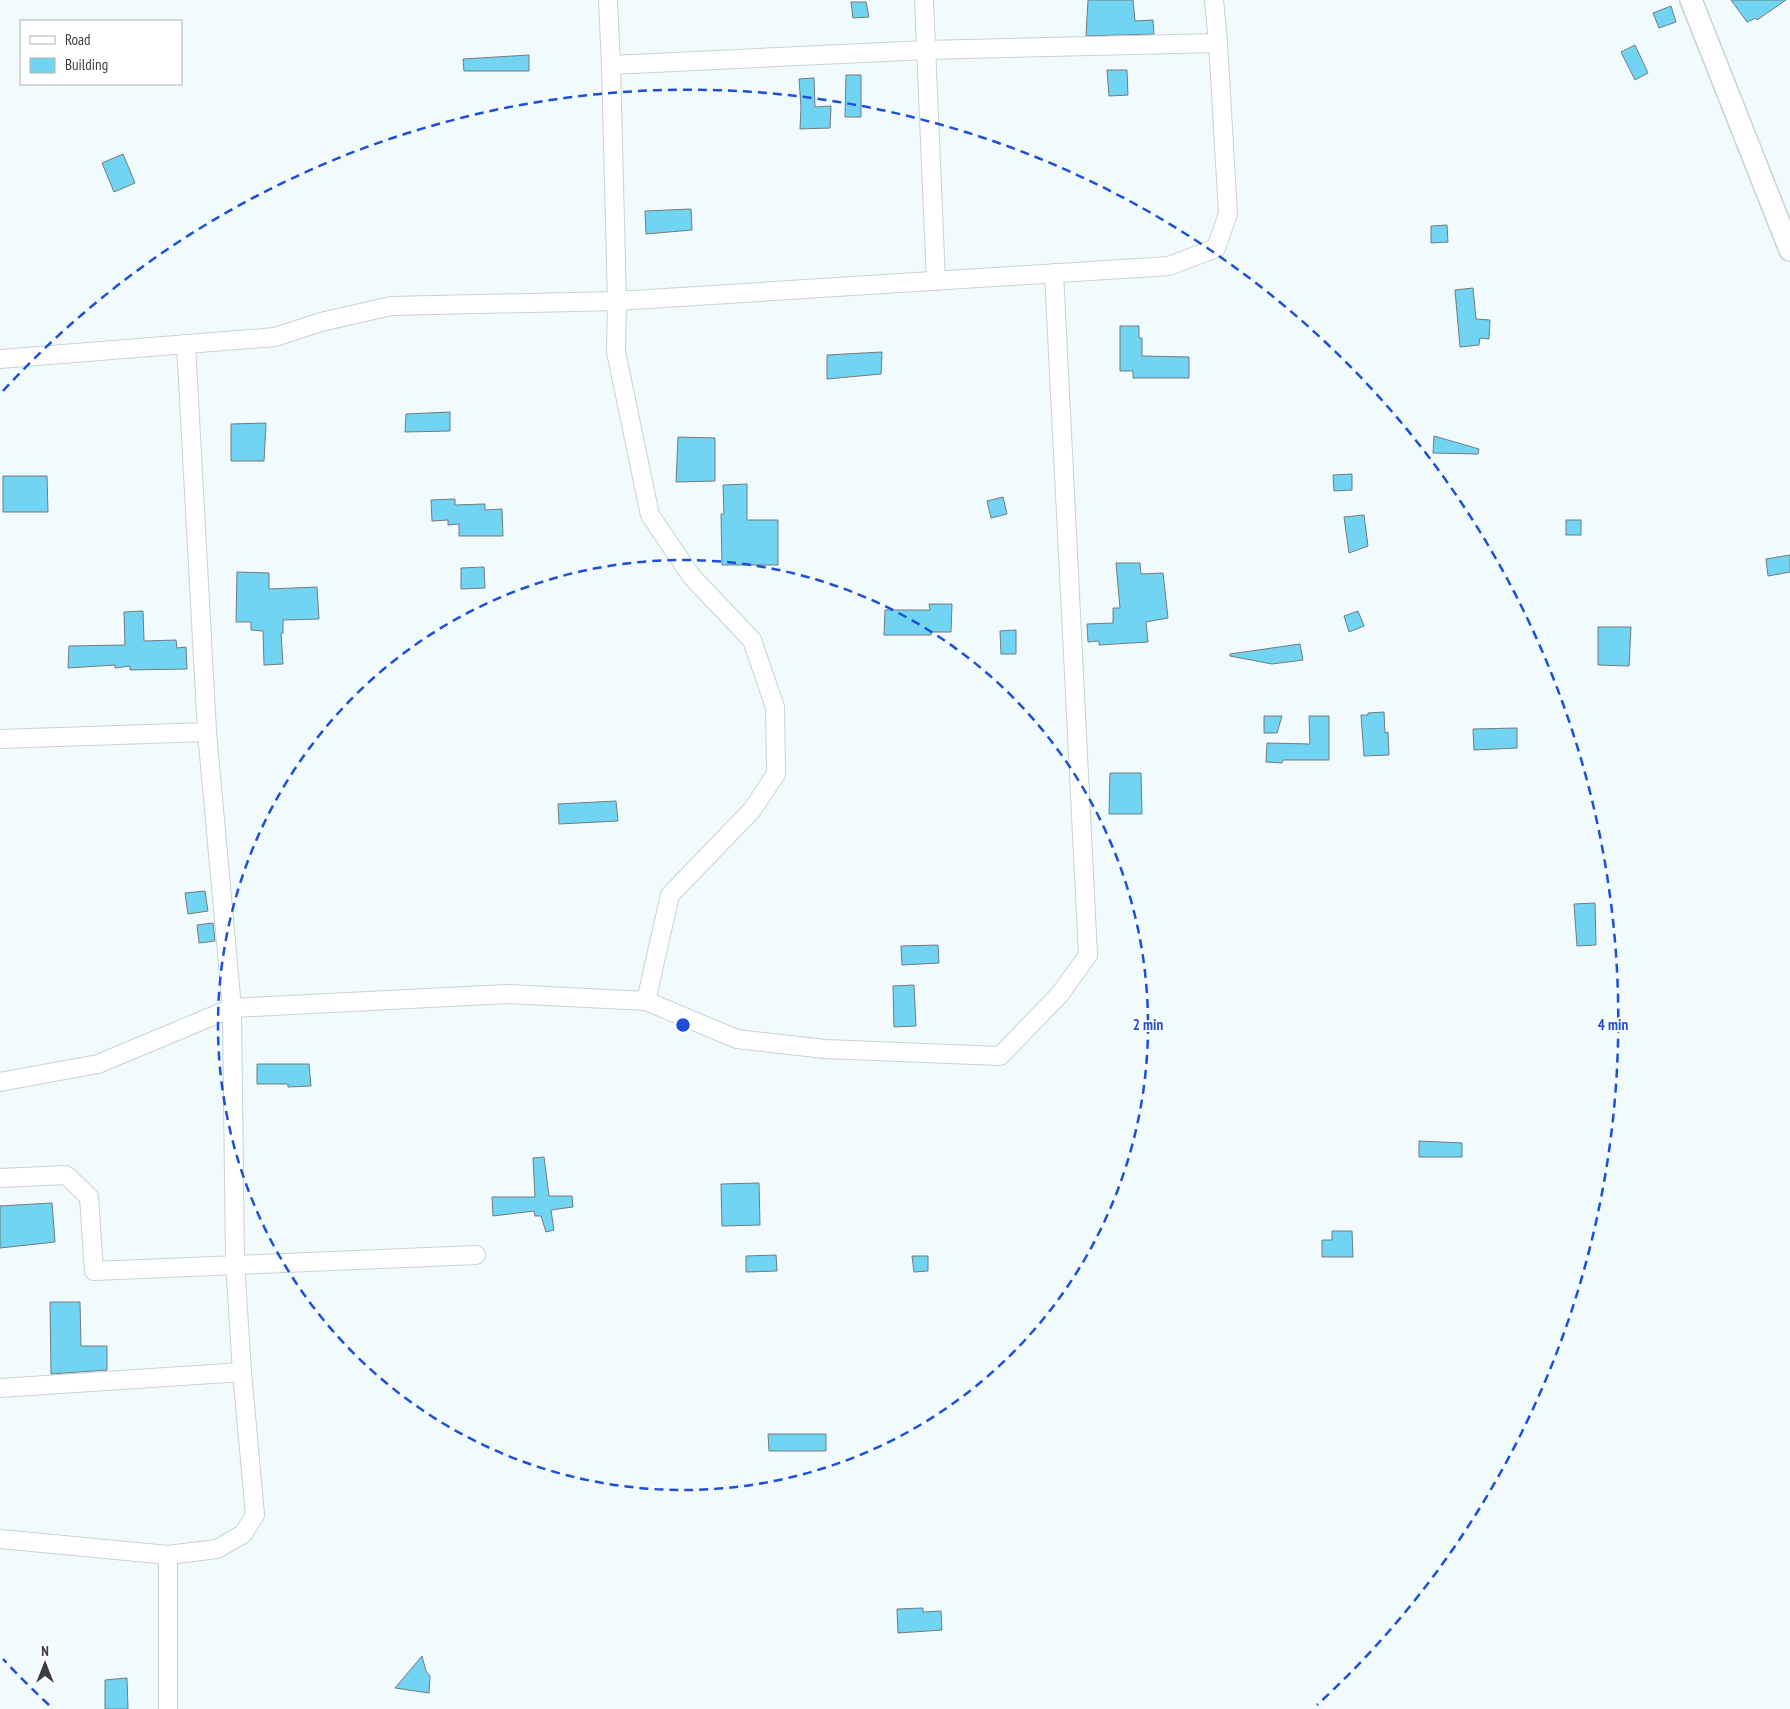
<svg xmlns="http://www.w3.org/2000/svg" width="1790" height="1709" viewBox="0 0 1790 1709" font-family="'PT Sans Narrow',sans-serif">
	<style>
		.building { fill: #72d4f3; stroke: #727b7e }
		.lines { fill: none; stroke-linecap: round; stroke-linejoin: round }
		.minor-casing { stroke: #c8d2d5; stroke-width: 20 }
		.tertiary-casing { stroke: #c8d2d5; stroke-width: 24 }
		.minor { stroke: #fff; stroke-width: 18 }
		.tertiary { stroke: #fff; stroke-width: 21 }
		.ring { fill: none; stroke: #1d4ed8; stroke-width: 2.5; stroke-dasharray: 9 6 }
		.centre { fill: #1d4ed8; stroke: #fff; stroke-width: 2.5 }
		.ring-label { font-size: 15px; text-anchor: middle; font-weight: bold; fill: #1d4ed8; stroke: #fff; stroke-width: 4; stroke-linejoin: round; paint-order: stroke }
	</style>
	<rect width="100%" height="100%" fill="#f1fbfe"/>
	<g class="building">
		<path d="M1088,0H1133L1135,21L1153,20L1154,34L1086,36Z"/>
		<path d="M1731,0H1786L1757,20L1756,18L1747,22Z"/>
		<path d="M851,2H866L869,17L853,18Z"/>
		<path d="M1671,6L1676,22L1659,28L1653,13Z"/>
		<path d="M1635,45L1648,73L1635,80L1621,52Z"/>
		<path d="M529,55V71H464L463,59Z"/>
		<path d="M1107,70H1127L1128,95L1109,96Z"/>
		<path d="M846,75H861V117H845Z"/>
		<path d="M814,78L815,107L831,106L830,128L800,129L801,107L799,79Z"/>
		<path d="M123,154L135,183L114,192L102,163Z"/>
		<path d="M691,209L692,230L646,234L645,211Z"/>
		<path d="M1447,225L1448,242L1431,243V226Z"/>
		<path d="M1473,288L1476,319L1490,320L1489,339L1480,338L1479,345L1460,347L1455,290Z"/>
		<path d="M1120,326H1139V338H1142V356L1189,357V378H1133V371H1120Z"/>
		<path d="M882,352L881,374L827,379V355Z"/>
		<path d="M450,412V431L405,432L406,414Z"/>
		<path d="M266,423L264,461H231V424Z"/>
		<path d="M1434,436L1479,449L1478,454L1433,453Z"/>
		<path d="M678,437L715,438V481L676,482Z"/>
		<path d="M1352,474V490L1334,491L1333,475Z"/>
		<path d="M3,476H47L48,512H3Z"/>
		<path d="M747,484V520H778V565H722L721,514H724L723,485Z"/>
		<path d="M1003,497L1007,514L991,518L987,501Z"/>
		<path d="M455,499V505L485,504V510L502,509L503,536H459V524L448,525V520L432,521L431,500Z"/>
		<path d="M1364,515L1368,546L1349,553L1344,517Z"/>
		<rect x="1566" y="520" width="15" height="15"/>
		<path d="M1790,555V572L1768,576L1766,559Z"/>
		<path d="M1116,563H1140L1141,574L1163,573L1168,618L1146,622L1148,642L1099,645V641L1088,642L1087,624L1113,623V608H1120Z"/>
		<path d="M484,567L485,588L461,589V568Z"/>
		<path d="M237,572L269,573V589L317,587L319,619L283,620V633H281L283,664L264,665L263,631L251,630V622H236Z"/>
		<path d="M929,604H952L951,632H931V635H884L885,610H930Z"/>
		<path d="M143,611L144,641L176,640L177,648L186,647L187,669L130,670V666L115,668V665L68,668L69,646L125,645L124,612Z"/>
		<path d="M1358,611L1364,626L1349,632L1344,616Z"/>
		<path d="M1598,627H1631L1629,666L1598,665Z"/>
		<path d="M1016,630V654H1001L1000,631Z"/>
		<path d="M1300,644L1303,660L1272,664L1230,656V654Z"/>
		<path d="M1384,712L1385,733L1388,732L1389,755L1364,756L1361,715H1368V713Z"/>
		<path d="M1264,716H1282L1277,733H1264Z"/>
		<path d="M1309,716H1329V760H1283L1282,763L1266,762L1267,743L1310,744Z"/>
		<path d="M1517,728V748L1474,750L1473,729Z"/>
		<path d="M1110,773H1141L1142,814H1109Z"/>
		<path d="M616,801L618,821L559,824L558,804Z"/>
		<path d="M205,891L208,911L188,914L185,893Z"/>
		<path d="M1595,903L1596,945L1577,946L1574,904Z"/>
		<path d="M213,923L215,941L199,943L197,925Z"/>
		<path d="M938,945L939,963L902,965L901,946Z"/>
		<path d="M914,985L916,1026L894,1027L893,986Z"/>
		<path d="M257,1064H309L311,1086L288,1087V1084H257Z"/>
		<path d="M1419,1141L1462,1143V1157H1419Z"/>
		<path d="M544,1157L549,1196H572L573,1207L551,1210L554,1230L546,1232L541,1216H535L534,1211L493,1216L492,1197H535L533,1158Z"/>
		<path d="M759,1183L760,1225L722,1226L721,1184Z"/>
		<path d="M52,1203L55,1242L0,1248V1206Z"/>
		<path d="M1332,1231H1352L1353,1257H1322V1240H1332Z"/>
		<path d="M776,1255L777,1271L746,1272V1256Z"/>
		<path d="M912,1256H928V1271L914,1272Z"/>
		<path d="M50,1302H80L81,1346H107V1370L51,1374Z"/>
		<path d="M768,1434H826V1451H769Z"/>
		<path d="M923,1608V1612L941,1611L942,1630L898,1633L897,1609Z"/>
		<path d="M422,1656L426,1671L430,1676L429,1693L395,1688Z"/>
		<path d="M127,1678L128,1709H105V1680Z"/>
	</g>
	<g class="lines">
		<defs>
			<g id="minor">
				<path d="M608,0L611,65L617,301L616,352L650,515L692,577L752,640L775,707L776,774L752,810L670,895L646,1001"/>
				<path d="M924,0L936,281"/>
				<path d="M611,65L926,50L1218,43"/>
				<path d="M0,359L275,337L321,322L391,306L617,301L1169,266L1216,248L1228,214L1218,43L1214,0"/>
				<path d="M0,739L207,732"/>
				<path d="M0,1082L98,1064L232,1008L507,994L646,1001L737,1039L825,1049L1000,1056L1060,994L1088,955L1054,273"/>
				<path d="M0,1178L66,1175L89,1197L94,1271L476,1255"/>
				<path d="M0,1388L242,1372"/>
				<path d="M0,1539L168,1555L217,1549L243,1534L255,1515L242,1372L235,1264L232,1008L207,732L186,344"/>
				<path d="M168,1555V1709"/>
			</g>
			<path id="tertiary" d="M1691,0L1790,250"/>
		</defs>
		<use href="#minor" class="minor-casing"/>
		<use href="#tertiary" class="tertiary-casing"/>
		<use href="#minor" class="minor"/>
		<use href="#tertiary" class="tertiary"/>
	</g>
	<g class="ring">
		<circle cx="683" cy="1025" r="465"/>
		<path d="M49 1705A930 930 0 0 1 3 1659M3 391A930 930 0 1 1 1317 1705"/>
	</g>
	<circle cx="683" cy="1025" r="8" class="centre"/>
	<g class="ring-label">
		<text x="1148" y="1030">2 min</text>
		<text x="1613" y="1030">4 min</text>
	</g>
	<rect x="20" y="20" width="162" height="65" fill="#ffffff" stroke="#b0b2b2"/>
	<rect x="30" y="36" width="25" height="8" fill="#ffffff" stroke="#b0b2b2"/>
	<text x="65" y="45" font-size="15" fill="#3a3e3f">Road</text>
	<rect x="30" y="58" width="25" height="15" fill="#72d4f3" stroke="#b0b2b2"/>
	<text x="65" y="70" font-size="15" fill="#3a3e3f">Building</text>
	<g transform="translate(45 1664)" stroke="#ffffff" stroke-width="4" paint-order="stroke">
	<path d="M0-4L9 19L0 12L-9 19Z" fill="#3a3e3f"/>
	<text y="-8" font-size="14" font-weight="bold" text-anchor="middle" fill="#3a3e3f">N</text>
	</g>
</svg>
